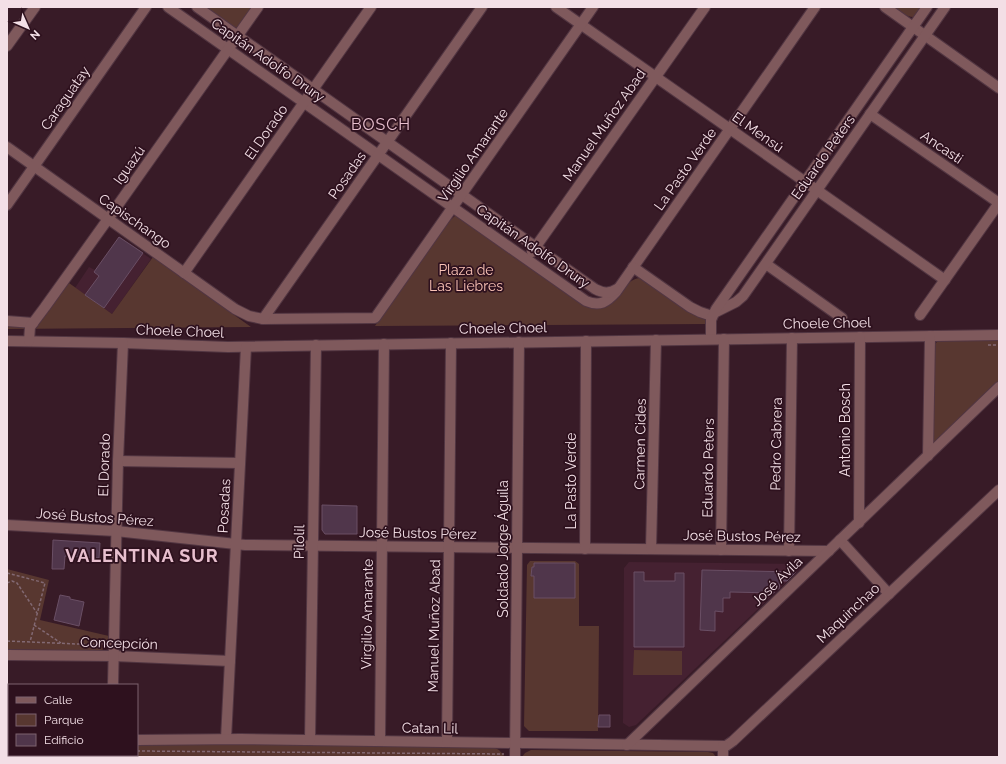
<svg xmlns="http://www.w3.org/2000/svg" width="1006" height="764" viewBox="0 0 1006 764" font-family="Raleway,sans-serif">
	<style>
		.built { fill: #452131 }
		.green { fill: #583730 }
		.building { fill: #50364b; stroke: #6a4f65 }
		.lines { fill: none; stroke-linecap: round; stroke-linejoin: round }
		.minor-casing { stroke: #523642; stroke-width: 12 }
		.path { stroke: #826973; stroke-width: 1.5; stroke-dasharray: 3 2; stroke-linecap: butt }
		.minor { stroke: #7f595c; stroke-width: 10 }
		.labels { text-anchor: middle; stroke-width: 3.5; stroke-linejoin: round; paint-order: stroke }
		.street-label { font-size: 14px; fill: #f3dfe6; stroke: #2e111e }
		.park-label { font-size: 14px; fill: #fac3b6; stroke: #2e111e }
		.quarter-label { font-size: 16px; letter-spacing: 1px; fill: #e8c0cf; stroke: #2e111e }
		.district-label { font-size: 18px; font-weight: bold; letter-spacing: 1px; fill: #e8c0cf; stroke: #2e111e }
	</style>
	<rect width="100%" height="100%" fill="#381b27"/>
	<g class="built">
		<path d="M119,237L151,259L112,314L75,288L89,267L95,270Z"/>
		<path d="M629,562L798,564L800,569L636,725L629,727L623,723L624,568Z"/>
	</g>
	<g class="green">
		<path d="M203,7H254L239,27L234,28Z"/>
		<path d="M894,7H923L915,17C907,18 900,11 894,7Z"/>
		<path d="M456,215L581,301H613C620,293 630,277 641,278L703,318L705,320V324L375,326L448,222Z"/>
		<path d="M153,257L251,327L7,329V323L23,324L46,313L69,283L112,314Z"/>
		<path d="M999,340V386L935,444L933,443L934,345L938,341Z"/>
		<path d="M530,561H575L579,564V626H599L598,731H529L524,726L527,565Z"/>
		<path d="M7,569L49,580L40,620L109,636V643L106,648L99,651L7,649Z"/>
		<path d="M634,650L682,651V675H633Z"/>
		<path d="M137,743L493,747L499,750L505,757H7V749H9V755H137Z"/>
		<path d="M531,750L708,752L713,753L716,757H522L525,753Z"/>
	</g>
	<g class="building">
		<path d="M119,237L143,253L104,308L85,295L99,276L94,272Z"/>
		<path d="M322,505L357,506V534H325L322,530Z"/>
		<path d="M53,540L100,543L99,558L65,556L64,569H52Z"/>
		<path d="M534,563H575V598H534V576H531L532,567H534Z"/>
		<path d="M702,570L796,572L787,581H780L779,589L775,588L774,593L730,592V598H723V612L715,611V631L700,630Z"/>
		<path d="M634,572H644V581H675V573H684V647H634Z"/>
		<path d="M60,595L70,597V599L84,602L79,626L54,620Z"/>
		<path d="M599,715H610V727H598Z"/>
	</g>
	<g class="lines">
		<defs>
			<g id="minor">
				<path d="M168,7L586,301C600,307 607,302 616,292L815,7"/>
				<path d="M197,7L595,289C603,293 609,294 617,289"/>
				<path d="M556,7L945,280"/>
				<path d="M885,7L999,88"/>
				<path d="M7,46L35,7"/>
				<path d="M870,114L999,203"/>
				<path d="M7,147L235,309L249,316L263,319L375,318L593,7"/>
				<path d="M7,205L146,7"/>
				<path d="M532,252L705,7"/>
				<path d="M766,264L842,318"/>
				<path d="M633,267L690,307L700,312L712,316"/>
				<path d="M184,273L371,7"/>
				<path d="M714,313L736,302L743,296L945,7"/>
				<path d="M920,315L999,203"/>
				<path d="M263,319L482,7"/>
				<path d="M7,321L33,323"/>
				<path d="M711,339V320L716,309L927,7"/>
				<path d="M7,341L123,343L228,347L999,335"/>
				<path d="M29,341L30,327L45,307L108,219L258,7"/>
				<path d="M928,456L930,336"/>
				<path d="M118,461L240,463"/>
				<path d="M859,523L860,337"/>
				<path d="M7,525L116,531L245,545L829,551"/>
				<path d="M840,540L889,594"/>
				<path d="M585,549L586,341"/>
				<path d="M651,549L656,340"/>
				<path d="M721,550L724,339"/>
				<path d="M789,551L792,338"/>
				<path d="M7,655L114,656L230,661"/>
				<path d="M113,685L118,461L123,343"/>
				<path d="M226,739L246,347"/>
				<path d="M137,740L241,739L726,746L733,741L999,490"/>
				<path d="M310,740L316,345"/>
				<path d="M380,741L384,344"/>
				<path d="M447,742L451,343"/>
				<path d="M627,745L999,387"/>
				<path d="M7,746H9"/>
				<path d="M723,746V757"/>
				<path d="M515,757L519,342"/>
			</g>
		</defs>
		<use href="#minor" class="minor-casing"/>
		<g class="path">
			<path d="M988,345H999"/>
			<path d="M7,573L45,583L30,642"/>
			<path d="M7,583L12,581L17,583L37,613"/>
			<path d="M34,625L61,643"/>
			<path d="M7,641L101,645L104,643"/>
			<path d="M137,751L504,754"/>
			<path d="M102,757V755"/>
		</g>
		<use href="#minor" class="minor"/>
	</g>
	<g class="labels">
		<g class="street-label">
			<text transform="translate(268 60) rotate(35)" y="5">Capitán Adolfo Drury</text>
			<text transform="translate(65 98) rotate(-55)" y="5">Caraguatay</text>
			<text transform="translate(604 125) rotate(-55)" y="5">Manuel Muñoz Abad</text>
			<text transform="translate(266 132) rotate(-55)" y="5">El Dorado</text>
			<text transform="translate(758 132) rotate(35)" y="5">El Mensú</text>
			<text transform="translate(942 147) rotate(34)" y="5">Ancasti</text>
			<text transform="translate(473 155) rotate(-55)" y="5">Virgilio Amarante</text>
			<text transform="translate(823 157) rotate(-55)" y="5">Eduardo Peters</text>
			<text transform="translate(129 165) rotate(-55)" y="5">Iguazú</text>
			<text transform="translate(685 169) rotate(-55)" y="5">La Pasto Verde</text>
			<text transform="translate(347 175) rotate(-55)" y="5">Posadas</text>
			<text transform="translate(135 221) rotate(35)" y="5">Capischango</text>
			<text transform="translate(533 246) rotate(35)" y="5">Capitán Adolfo Drury</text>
			<text transform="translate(827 323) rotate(-1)" y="5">Choele Choel</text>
			<text transform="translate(503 328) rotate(-1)" y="5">Choele Choel</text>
			<text transform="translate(180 331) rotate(2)" y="5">Choele Choel</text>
			<text transform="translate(845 430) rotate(-90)" y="5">Antonio Bosch</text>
			<text transform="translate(640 444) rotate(-89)" y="5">Carmen Cides</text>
			<text transform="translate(776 444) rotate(-89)" y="5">Pedro Cabrera</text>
			<text transform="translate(104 465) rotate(-88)" y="5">El Dorado</text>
			<text transform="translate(708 468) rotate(-89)" y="5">Eduardo Peters</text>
			<text transform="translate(571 481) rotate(-90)" y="5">La Pasto Verde</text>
			<text transform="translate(224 506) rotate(-87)" y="5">Posadas</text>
			<text transform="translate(95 517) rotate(4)" y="5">José Bustos Pérez</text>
			<text transform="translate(418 533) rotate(1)" y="5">José Bustos Pérez</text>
			<text transform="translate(742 536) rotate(1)" y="5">José Bustos Pérez</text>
			<text transform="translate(299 542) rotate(-89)" y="5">Pilolil</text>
			<text transform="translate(503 549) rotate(-90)" y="5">Soldado Jorge Águila</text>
			<text transform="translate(777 581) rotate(-44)" y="5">José Ávila</text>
			<text transform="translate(848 613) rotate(-43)" y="5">Maquinchao</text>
			<text transform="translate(367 614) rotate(-89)" y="5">Virgilio Amarante</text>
			<text transform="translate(434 626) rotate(-89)" y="5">Manuel Muñoz Abad</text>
			<text transform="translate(119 643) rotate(2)" y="5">Concepción</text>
			<text transform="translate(430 728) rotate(1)" y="5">Catan Lil</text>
		</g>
		<g class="park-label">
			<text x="466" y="275">Plaza de<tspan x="466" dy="16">Las Liebres</tspan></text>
		</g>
		<g class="quarter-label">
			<text x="381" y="130">BOSCH</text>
		</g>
		<g class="district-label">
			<text x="142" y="562">VALENTINA SUR</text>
		</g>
	</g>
	<rect width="1006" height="764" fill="none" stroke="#f3dfe6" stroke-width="16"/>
	<rect x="8" y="684" width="130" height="72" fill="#2e111e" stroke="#7d636e"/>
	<rect x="16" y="697" width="20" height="6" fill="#7f595c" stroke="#7d636e"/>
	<text x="44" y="704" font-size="12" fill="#f3dfe6">Calle</text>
	<rect x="16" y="714" width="20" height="12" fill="#583730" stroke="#7d636e"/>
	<text x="44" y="724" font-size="12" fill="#f3dfe6">Parque</text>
	<rect x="16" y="734" width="20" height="12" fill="#50364b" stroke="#7d636e"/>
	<text x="44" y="744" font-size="12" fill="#f3dfe6">Edificio</text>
	<g transform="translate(28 28) rotate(135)" stroke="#2e111e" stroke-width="3" paint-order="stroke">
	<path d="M0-3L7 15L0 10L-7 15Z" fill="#f3dfe6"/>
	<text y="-6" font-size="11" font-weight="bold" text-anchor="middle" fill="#f3dfe6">N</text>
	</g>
</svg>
